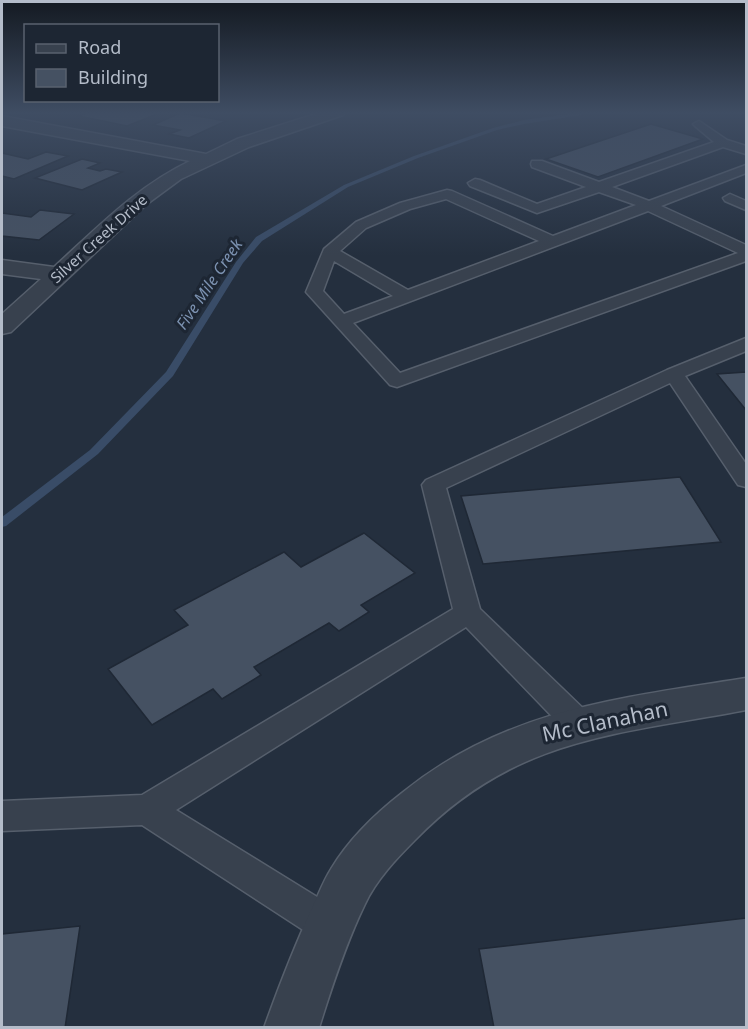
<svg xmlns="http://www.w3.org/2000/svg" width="748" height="1029" viewBox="0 0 748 1029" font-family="'Noto Sans',sans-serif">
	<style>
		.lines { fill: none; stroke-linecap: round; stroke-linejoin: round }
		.stream { fill: #394c67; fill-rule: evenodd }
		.building { fill: #455162; stroke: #1f2835; stroke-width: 1.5 }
		.lane-casing { stroke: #565f6c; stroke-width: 3 }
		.street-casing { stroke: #565f6c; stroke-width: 3 }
		.lane { fill: #38414e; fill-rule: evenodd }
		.street { fill: #38414e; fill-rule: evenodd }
		.labels { text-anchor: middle; stroke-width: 6; stroke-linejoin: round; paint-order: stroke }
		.far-street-label { font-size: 15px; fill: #b4bcc9; stroke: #1d2633 }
		.far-water-label { font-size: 16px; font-style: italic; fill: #7c92b1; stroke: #1d2633 }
		.near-street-label { font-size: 21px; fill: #b4bcc9; stroke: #1d2633 }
	</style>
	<rect width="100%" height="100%" fill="#242f3e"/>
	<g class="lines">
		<path class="stream" d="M583,112H600L524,124L497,130L418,158L348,187L262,241L243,263L173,376L98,454L6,526L2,527V517L90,450L166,372L236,262L256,237L344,185L414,156L493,128L524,120Z"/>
	</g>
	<g class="building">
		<path d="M90,112H162L127,126L79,116Z"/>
		<path d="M180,113L226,121L189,138L169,134L180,130L153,125Z"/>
		<path d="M651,124L703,139L598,177L546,159Z"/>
		<path d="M46,152L68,156L14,179L2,176V153L28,159Z"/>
		<path d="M82,159L100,163L88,168L100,171L106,169L122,172L82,190L35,178Z"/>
		<path d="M40,210L74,214L39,240L2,236V213L31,217Z"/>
		<path d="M746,372V410L717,374Z"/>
		<path d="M680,477L721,542L483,564L461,496Z"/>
		<path d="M364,533L415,573L361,605L369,612L339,631L329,623L254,667L261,675L222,699L213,689L152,725L108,669L188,625L174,610L284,552L301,567Z"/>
		<path d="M746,918V1028H494L479,949Z"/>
		<path d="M80,926L65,1028H2V934Z"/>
	</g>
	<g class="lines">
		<defs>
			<g id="lane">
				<path d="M699,121L727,140L746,146V154L723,147L612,187L649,201L746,165V173L661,206L746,245V261L397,387L390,385L306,292L324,249L356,222L400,203L447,190L452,191L553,236L636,205L599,192L537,213L470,186L468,183L475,179L480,180L537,204L586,187L532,167L531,164L532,161H542L599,182L714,142L695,126L693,124ZM446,199L539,241L408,290L340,251L366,228L410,209ZM648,211L738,253L400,373L353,323ZM334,261L393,296L344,314L323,291Z"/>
				<path d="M730,194L746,201V210L725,201L723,198Z"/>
				<path d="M746,338V351L685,376L746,464V487L738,485L670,383L446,488L480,609L590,715L594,724L590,733L579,737L568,733L466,627L176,810L343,913L349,926L343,939L330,944L317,939L142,825L2,831V801L142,795L453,609L422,485L426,480L667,370Z"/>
			</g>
			<g id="street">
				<path d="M322,112H346L343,115L249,147L181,179L147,204L11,332L2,334V314L41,279L2,274V260L54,267C96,229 137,186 190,161L2,126V116L206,154L237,139Z"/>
				<path d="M746,678V710C615,735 515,737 415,840C397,858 376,880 365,904C346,943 332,986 319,1028H264C279,986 295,945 313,906C319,893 324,880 331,869C349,839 375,814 402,793C505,709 620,698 746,678Z"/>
			</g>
		</defs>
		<use href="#lane" class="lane-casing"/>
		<use href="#street" class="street-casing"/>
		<use href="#lane" class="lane"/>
		<use href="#street" class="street"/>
	</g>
	<linearGradient id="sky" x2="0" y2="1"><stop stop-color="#141a22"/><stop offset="0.44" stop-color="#3f4d63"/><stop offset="1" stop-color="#3f4d63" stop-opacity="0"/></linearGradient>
	<rect width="748" height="256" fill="url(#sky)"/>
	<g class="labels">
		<g class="far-street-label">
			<text transform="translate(99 239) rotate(-42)" y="5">Silver Creek Drive</text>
		</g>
		<g class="far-water-label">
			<text transform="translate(209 284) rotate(-56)" y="6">Five Mile Creek</text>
		</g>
		<g class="near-street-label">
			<text transform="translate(605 722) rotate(-12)" y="7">Mc Clanahan</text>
		</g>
	</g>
	<rect width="748" height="1029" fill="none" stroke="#b4bcc9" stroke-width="6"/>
	<rect x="24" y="24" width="195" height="78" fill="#1d2633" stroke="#59626f" stroke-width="1.5"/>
	<rect x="36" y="44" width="30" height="9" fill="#38414e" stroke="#59626f" stroke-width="1.5"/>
	<text x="78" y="54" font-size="18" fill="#b4bcc9">Road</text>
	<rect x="36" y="69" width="30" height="18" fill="#455162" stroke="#59626f" stroke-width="1.5"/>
	<text x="78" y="84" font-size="18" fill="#b4bcc9">Building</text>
</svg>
